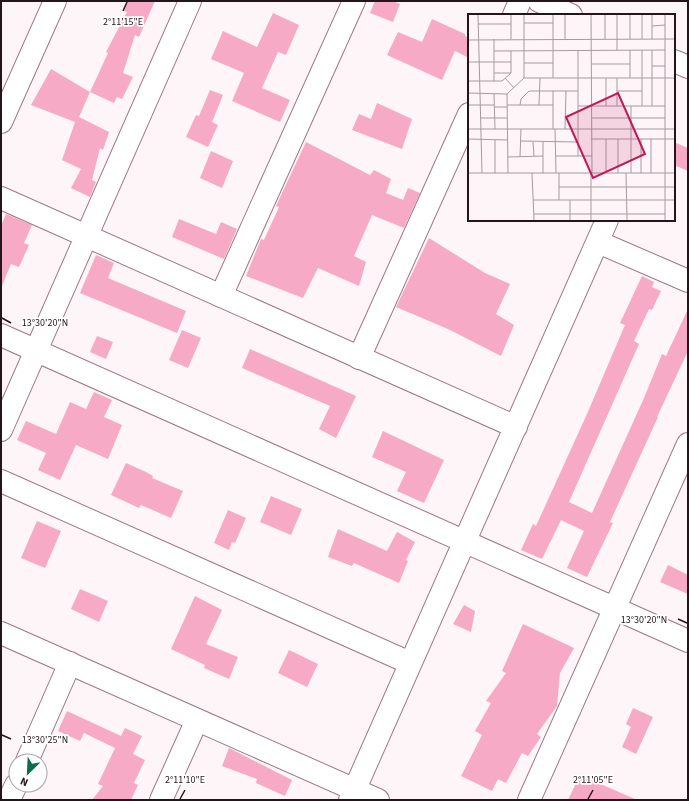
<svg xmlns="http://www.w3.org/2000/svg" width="689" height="801" viewBox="0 0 689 801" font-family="'Source Sans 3',sans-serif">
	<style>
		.building { fill: #f6aac6 }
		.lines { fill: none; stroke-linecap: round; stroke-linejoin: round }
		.minor-casing { stroke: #9d7985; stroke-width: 24 }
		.minor { stroke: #fff; stroke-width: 22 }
		.ticks { fill: none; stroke: #23151a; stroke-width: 1.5 }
		.inset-road { fill: none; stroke: #a69b9f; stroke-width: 1 }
		.view { fill: #c2185b; fill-opacity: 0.15; stroke: #c2185b; stroke-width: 2 }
		.inset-edge { fill: none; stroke: #23151a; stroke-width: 2 }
		.ticks-label { font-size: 10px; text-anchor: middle; fill: #23151a; stroke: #fff; stroke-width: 3.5; stroke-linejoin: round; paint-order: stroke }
	</style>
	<rect width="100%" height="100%" fill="#fdf5f8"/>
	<g class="building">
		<path d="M128,1H155L139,37L135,35L123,73L133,77L122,99L117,97L114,103L90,92L108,53L106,52L127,12L124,11Z"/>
		<path d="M375,1H393L400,4L393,22L370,13Z"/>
		<path d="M273,13L299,25L286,55L278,52L262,88L290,100L280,122L232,101L244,73L211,59L223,31L257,47Z"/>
		<path d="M432,19L465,34V36L469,38V58L455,51L442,80L387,55L398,32L422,42Z"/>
		<path d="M51,69L90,92L79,117L109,132L103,150L100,148L92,180L96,182L90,197L71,188L81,169L62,160L75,122L31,105Z"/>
		<path d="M210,90L223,95L212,122L218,125L208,147L186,137L196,115L199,116Z"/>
		<path d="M377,103L412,119L402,149L352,130L359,114L371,119Z"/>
		<path d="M306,142L370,175L374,170L391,179L386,193L403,200L408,188L420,193L404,228L372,215L354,256L366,262L359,286L318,268L303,298L246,276L261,239L264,240L279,207L276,206Z"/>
		<path d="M674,142L688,148V171L674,165Z"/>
		<path d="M211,151L233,161L222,188L200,178Z"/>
		<path d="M6,214L32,225L24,243L29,245L19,267L11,264L1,288V226Z"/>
		<path d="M179,219L216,234L221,222L237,229L224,259L172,237Z"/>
		<path d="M429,238L485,273L510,284L496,314L514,325L501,356L448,329L396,307Z"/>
		<path d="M96,255L114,263L108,278L186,311L177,333L80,293Z"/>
		<path d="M642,276L654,282L652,287L661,291L652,310L649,309L634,341L639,344L569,502L592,513L644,398L662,354L666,356L688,309V351L657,417H658L610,522L613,523L587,577L567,568L584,531L561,520L542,559L521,550L533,524L536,526L587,414L625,325L620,323Z"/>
		<path d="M182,330L201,338L188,368L169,360Z"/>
		<path d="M97,336L113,342L106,359L90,352Z"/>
		<path d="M250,349L356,396L336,438L319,429L330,406L242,368Z"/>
		<path d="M94,392L112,400L104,417L122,425L108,459L76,445L60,480L38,470L46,453L17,440L26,421L56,434L70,402L86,409Z"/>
		<path d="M383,431L444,460L424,503L397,491L406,472L372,457Z"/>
		<path d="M126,463L146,472L153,476L152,478L183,491L171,518L141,505L139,508L111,495Z"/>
		<path d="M271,496L302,509L291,535L260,522Z"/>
		<path d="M228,510L246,518L235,543L232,542L229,550L214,543Z"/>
		<path d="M37,521L61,531L45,568L21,558Z"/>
		<path d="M338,529L387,551L397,532L415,542L406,560L408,561L399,583L354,563L352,566L328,557Z"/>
		<path d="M668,565L688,575V594L660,582Z"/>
		<path d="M80,589L108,601L99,622L71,609Z"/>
		<path d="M195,596L222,610L206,644L238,657L229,679L204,668L205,665L171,649Z"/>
		<path d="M464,605L475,611L471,632L453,624Z"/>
		<path d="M523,624L574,648L560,673L557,706L537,734L541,737L528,756L522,753L506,783L498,779L492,791L461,776L482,735L475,731L491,703L486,701L506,673L502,671Z"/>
		<path d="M289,650L318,664L307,687L278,673Z"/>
		<path d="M633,708L653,717L636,754L622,747L631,727L626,724Z"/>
		<path d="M67,711L121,736L125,728L142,736L133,754L145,760L134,783L138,785L131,800H92L103,786L98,784L115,748L84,733L80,741L58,731Z"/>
		<path d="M229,748L292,780L285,796L256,783L257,779L222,766Z"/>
		<path d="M580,775L637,800H568Z"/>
	</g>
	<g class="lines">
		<defs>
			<g id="minor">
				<path d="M539,1L571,15"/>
				<path d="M514,15L520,1"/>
				<path d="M674,61L688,67"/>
				<path d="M1,122L55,1"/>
				<path d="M1,198L516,427"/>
				<path d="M598,242L688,281"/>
				<path d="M221,296L354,1"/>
				<path d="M1,335L688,641"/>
				<path d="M359,358L469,114"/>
				<path d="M1,430L190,1"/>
				<path d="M1,481L410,663"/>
				<path d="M1,633L378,800"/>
				<path d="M27,761L70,663"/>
				<path d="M9,800L16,785"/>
				<path d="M161,800L197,720"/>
				<path d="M350,800L607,220"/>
				<path d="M529,800L688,444"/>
			</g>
		</defs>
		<use href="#minor" class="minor-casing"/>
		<use href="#minor" class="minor"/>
	</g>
	<path class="ticks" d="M123,11L127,2M2,318L11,323M678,619L687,623M2,735L11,739M180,799L185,790M588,799L593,790"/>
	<g transform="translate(468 14)">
		<rect width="207" height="207" fill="#fdf5f8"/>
		<path class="inset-road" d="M10,1L14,159M43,1V25M56,1V64M85,1V64M97,1V25M123,1L124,159M137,1V25M149,1V36M162,1V25M174,1V25M184,1V25M197,1V206M56,9H85M10,10H43M184,12L197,11M26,25V67M0,26L207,25M110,36V142M162,36V64M174,36V92M184,36V92M26,37L197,36M0,48H43M56,49H85M123,50H162M184,52H197M26,59H43M37,64L46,74M138,64V92M149,64V92M0,67H34L43,59V37M149,77H174M0,79L39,80L56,64H207M26,80L27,115M39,80L40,159M0,91H26M39,91H85M52,91L53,85L61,77H110M71,91L72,64M110,92H197M163,92V159M26,93H39M12,104H39M123,104H197M0,115H207M85,115V77M87,115L88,159M97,115L98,77M0,125L40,126M123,125H207M183,125V159M53,127L110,128M65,128L66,142M88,142H124M40,143L75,142M52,143L53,115M0,159H207M27,159V126M64,159L66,206M75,159V128M91,159V186M123,159V206M138,159V125M150,159V125M158,159L159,206M173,159V125M91,173H207M65,186H207M102,186V206M66,200H197"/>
		<path class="view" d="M150,79L177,140L125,164L98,103Z"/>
		<rect width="207" height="207" class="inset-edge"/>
	</g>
	<g class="ticks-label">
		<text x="123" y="25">2°11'15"E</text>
		<text x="45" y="326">13°30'20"N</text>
		<text x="644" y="623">13°30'20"N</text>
		<text x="45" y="743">13°30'25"N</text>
		<text x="185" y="783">2°11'10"E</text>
		<text x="593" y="783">2°11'05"E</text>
	</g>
	<rect width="689" height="801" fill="none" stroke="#23151a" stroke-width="4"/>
	<g transform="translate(28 773) rotate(204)"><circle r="19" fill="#ffffff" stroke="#a7a1a3"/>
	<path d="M0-3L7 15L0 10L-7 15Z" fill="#047048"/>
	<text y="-6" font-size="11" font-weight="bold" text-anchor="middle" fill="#23151a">N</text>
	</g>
</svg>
